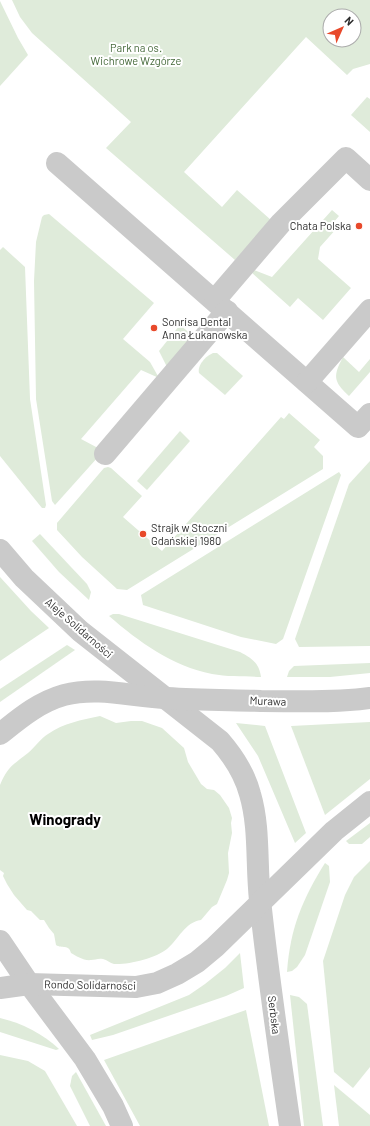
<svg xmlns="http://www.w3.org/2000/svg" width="370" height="1126" viewBox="0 0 370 1126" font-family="Barlow,sans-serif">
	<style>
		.green { fill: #dfebda; fill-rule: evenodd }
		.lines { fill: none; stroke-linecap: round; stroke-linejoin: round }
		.minor { stroke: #cacaca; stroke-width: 22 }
		.tertiary { stroke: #cacaca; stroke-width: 22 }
		.poi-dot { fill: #e8492b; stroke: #fff; stroke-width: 1.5 }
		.labels { text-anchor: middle; stroke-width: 4; stroke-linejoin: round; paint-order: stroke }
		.park-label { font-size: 11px; fill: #45693a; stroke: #fff }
		.poi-label { font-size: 11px; fill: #2d2d2d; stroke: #fff; text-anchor: start }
		.street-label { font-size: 11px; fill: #2d2d2d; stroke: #fff }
		.district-label { font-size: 15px; font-weight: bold; fill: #000; stroke: #fff }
	</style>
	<rect width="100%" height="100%" fill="#fff"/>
	<g class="green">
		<path d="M12,0H370V64L353,69L347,75L306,37L184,172L222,207L237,190L271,220L235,260L106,148L131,122L32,33L20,17ZM330,16H354V40H330Z"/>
		<path d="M0,1L18,38L28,55L0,86Z"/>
		<path d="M367,97L370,99V132L351,115Z"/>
		<path d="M332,210L339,216L333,223L337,228L320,247L318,259L351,288L323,320L298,298L290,307L251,272L254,270L272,277Z"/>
		<path d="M49,214L154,303L123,339L150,362L159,378L141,370L81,439L98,448L94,453L98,457L55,505L52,501L36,399L34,281L36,242L42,217L44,215Z"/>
		<path d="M3,247L25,267L30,399L46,505L45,508H42L0,456V250Z"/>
		<path d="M180,325L193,336L168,369L159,351Z"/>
		<path d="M213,353H217L243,376L225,395L199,373C197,365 206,356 213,353Z"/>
		<path d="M343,357L359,372L370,359V372L349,396C333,381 333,376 343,357Z"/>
		<path d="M289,413L320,440L314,447L323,456V469L127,590L117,589L105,578L82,557L57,530V523L104,468L108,467L111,468L142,496L123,517L162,551L281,417L284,419Z"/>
		<path d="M180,431L190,441L147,490L137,481Z"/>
		<path d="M370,461V646L299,647L295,639L349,484Z"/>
		<path d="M339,472L341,475L283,639L276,644L241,637L143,605L141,595Z"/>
		<path d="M40,534L87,584L91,592L89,600L59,572L32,541Z"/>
		<path d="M0,577L31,611L49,628L0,661Z"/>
		<path d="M113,614H119L240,652C253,659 259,663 261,677C244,676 228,677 212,674C172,666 139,642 109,616Z"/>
		<path d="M67,645L75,650L0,702V689Z"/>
		<path d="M370,663V673L330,677H287L289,671L294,666Z"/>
		<path d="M100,716L116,723L131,721H142L162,728L184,748L188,762L201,784L207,789L214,790L220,795L229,808L232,818L231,823L232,833L228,853L229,873L227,880L217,904L212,907L201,920C185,922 178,940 167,949C156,958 128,965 114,964C110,963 107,960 103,959C98,958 95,960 91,960C84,961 76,956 71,953C69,944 62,949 56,945L54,934L49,928L44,920H40L31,911L27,910L14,895L7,884L3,876L4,873L0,870V785C8,766 13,765 28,753C35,747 40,739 48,734C64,723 81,720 100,716Z"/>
		<path d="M370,722V779L325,815L291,726Z"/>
		<path d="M236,723L265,726L306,833L295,843L258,756Z"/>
		<path d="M370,823V837L362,844H349L346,841Z"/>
		<path d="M370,861V1067L353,1088L334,1072L323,961L345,895L354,877Z"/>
		<path d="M325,863L329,866L330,882L305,955L297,967L292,971L287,972C290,929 302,900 325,863Z"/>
		<path d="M240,953L244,988L226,996L113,1035L92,1040L90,1035L189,995L205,984L225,968Z"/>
		<path d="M290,995L299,997L307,1004L323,1126H304Z"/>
		<path d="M246,1010L269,1126H140L104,1060Z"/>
		<path d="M0,1018C22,1023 43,1034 59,1049L56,1050L0,1032Z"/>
		<path d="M0,1055L28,1061L45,1071L77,1126H0Z"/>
		<path d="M76,1072L106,1126H90L70,1086L72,1076Z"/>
		<path d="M334,1085L370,1115V1126H339Z"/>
	</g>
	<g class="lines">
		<g class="minor">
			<path d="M57,163L358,427L370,414"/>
			<path d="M215,300L281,223L346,158L370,180"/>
			<path d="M307,382L370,310"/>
			<path d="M105,454L227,311"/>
		</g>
		<g class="tertiary">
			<path d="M0,550L24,578L80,631L220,741C233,756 245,775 250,794C260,828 256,864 260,900C268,975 279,1051 290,1126"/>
			<path d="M0,734C20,718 39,702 64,695C99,686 133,697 167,698C198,700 230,700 261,701C297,701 334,703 370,698"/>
			<path d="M0,941L29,984L85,1059L113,1106L122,1126"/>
			<path d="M0,988L29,984L136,987L157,983L177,974L197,962L215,947L334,831L370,802"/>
		</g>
	</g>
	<g class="poi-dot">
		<circle cx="359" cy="226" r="4"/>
		<circle cx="154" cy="328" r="4"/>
		<circle cx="143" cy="534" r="4"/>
	</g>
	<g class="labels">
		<g class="park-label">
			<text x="136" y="52">Park na os.<tspan x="136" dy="13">Wichrowe Wzgórze</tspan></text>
		</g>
		<g class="poi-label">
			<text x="351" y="230" text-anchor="end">Chata Polska</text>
			<text x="162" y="326">Sonrisa Dental<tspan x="162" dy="13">Anna Łukanowska</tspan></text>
			<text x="151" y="532">Strajk w Stoczni<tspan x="151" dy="13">Gdańskiej 1980</tspan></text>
		</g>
		<g class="street-label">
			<text transform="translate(79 628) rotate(41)" y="4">Aleje Solidarności</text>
			<text transform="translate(268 701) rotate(2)" y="4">Murawa</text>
			<text transform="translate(90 985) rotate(1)" y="4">Rondo Solidarności</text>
			<text transform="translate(274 1015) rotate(83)" y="4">Serbska</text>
		</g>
		<g class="district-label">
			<text x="65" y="825">Winogrady</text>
		</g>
	</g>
	<g transform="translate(342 28) rotate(45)"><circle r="19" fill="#ffffff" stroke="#ababab"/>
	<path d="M0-3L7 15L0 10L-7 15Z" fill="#e8492b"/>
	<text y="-6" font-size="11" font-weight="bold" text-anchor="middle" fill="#2d2d2d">N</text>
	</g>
</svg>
